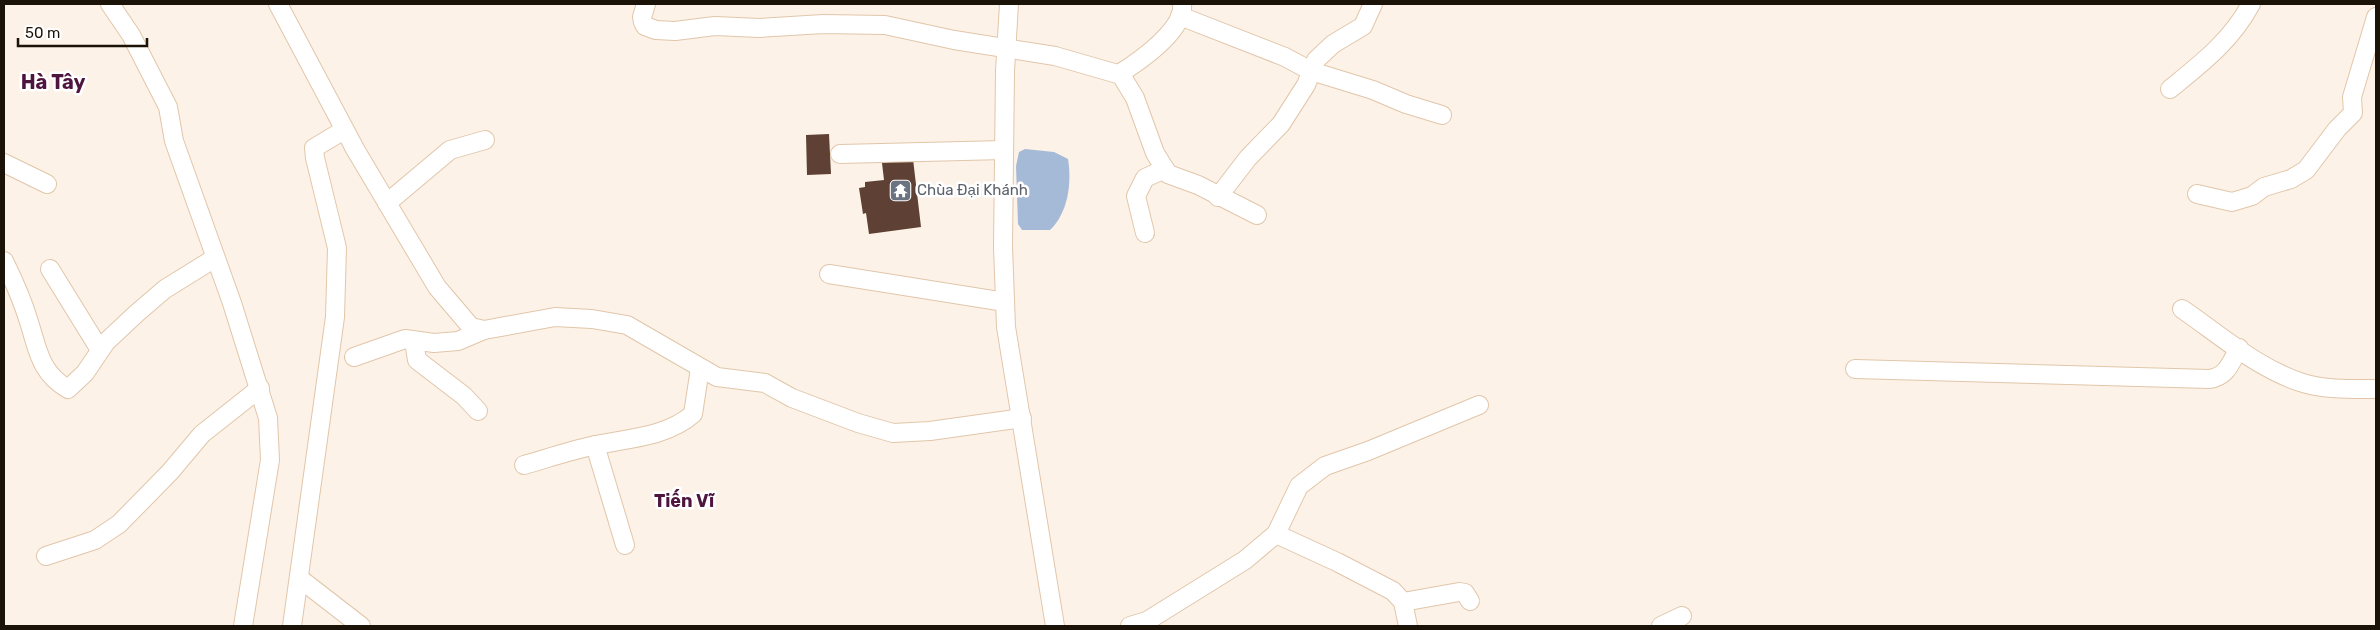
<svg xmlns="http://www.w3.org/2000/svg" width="2380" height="630" viewBox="0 0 2380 630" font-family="Rubik,sans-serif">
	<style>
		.water { fill: #a5bad6 }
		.building { fill: #5e4034 }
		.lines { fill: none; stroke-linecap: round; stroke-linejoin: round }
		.minor-casing { stroke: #e1c6aa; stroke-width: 20 }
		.minor { stroke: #fff; stroke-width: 18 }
		.labels { text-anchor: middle; stroke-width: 5; stroke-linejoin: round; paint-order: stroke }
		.worship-label { font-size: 15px; fill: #5b616d; stroke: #fff; text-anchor: start }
		.quarter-label { font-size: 18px; font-weight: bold; fill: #4e153f; stroke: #fff }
		.district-label { font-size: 20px; font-weight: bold; fill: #4e153f; stroke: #fff }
	</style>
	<rect width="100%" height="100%" fill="#fdf2e7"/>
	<path class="water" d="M1025,149L1054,152L1068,159C1072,183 1068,213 1050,230H1022L1018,224L1016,166L1019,152Z"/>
	<g class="building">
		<path d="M829,134L831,174L807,175L806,135Z"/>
		<path d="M913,159L921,227L869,234L866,213L863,214L859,188L865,187V182L884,180L882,163Z"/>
	</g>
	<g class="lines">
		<defs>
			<g id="minor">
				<path d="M110,4L131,35L168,107L174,141L232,303L268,418L270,460L243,626"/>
				<path d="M278,4L355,149L437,287L471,327L484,330L555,317L592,319L627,325L717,377L765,383L792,398L858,423L893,433L930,431L1022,418"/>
				<path d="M646,4L642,17L643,22L645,26L656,30L675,31L715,26L759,28L823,24L885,25L954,40L1055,56L1121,75L1135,98L1155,153L1168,174L1198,185L1257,215"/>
				<path d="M1009,4L1005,71L1003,247L1006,327L1055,626"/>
				<path d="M1180,16L1285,57L1311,71L1373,90L1406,104L1442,115"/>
				<path d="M1119,74C1138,62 1185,30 1182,4"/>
				<path d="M2170,89C2202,63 2231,41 2251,4"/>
				<path d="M840,154L1004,150"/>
				<path d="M4,163L47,184"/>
				<path d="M2197,194L2232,202L2252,196L2264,187L2291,179L2306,170L2337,129L2353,113L2352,97L2376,17"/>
				<path d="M1218,197L1248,158L1281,124L1306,85L1316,60L1333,44L1363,26L1373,4"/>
				<path d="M387,203L450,150L485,140"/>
				<path d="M1145,233L1136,196L1145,178L1165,169"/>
				<path d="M4,261C13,279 23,302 29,322C38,350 40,373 68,389L85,373L106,342L137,313L165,289L215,258"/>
				<path d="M50,269L100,350"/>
				<path d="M829,274L1005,302"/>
				<path d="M2182,309C2220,335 2258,369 2303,383C2326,390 2353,389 2376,389"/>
				<path d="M414,341L417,360L464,396L478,411"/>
				<path d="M354,357L405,339L434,343L458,341L484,330"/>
				<path d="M1855,369L2209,379C2227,377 2231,362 2239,348"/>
				<path d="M595,445L625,545"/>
				<path d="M524,465C545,459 566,452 587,447C623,438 664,439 693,414L700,368"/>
				<path d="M1276,534L1337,562L1393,591L1403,602L1408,626"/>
				<path d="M46,556L95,540L119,524L170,472L202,434L260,388"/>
				<path d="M299,578L361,626"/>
				<path d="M1403,602L1459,592L1465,593L1470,601"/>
				<path d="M292,626L335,317L337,248L315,158L314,148L344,130"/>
				<path d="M1130,626L1147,621L1245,560L1276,534L1299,486L1325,466L1368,451L1479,405"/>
				<path d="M1661,626L1682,616"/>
			</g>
		</defs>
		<use href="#minor" class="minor-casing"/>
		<use href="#minor" class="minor"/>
	</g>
	<defs>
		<symbol id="temple-square" viewBox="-11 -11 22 22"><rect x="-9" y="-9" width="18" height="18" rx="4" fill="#6b7280" stroke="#fff"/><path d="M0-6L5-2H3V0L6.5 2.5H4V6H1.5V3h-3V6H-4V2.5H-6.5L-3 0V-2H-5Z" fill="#fff"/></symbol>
	</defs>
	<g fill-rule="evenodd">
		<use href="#temple-square" x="888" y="178" width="25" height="25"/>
	</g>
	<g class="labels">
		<g class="worship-label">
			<text x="917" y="195">Chùa Đại Khánh</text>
		</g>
		<g class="quarter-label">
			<text x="684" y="507">Tiến Vĩ</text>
		</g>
		<g class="district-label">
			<text x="53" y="89">Hà Tây</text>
		</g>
	</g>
	<rect width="2380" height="630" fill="none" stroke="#1c1308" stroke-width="10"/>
	<path d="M18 38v8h129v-8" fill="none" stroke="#1c1308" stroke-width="2.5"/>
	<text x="25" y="38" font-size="15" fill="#1c1308" stroke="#ffffff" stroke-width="4" paint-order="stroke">50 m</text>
</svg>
